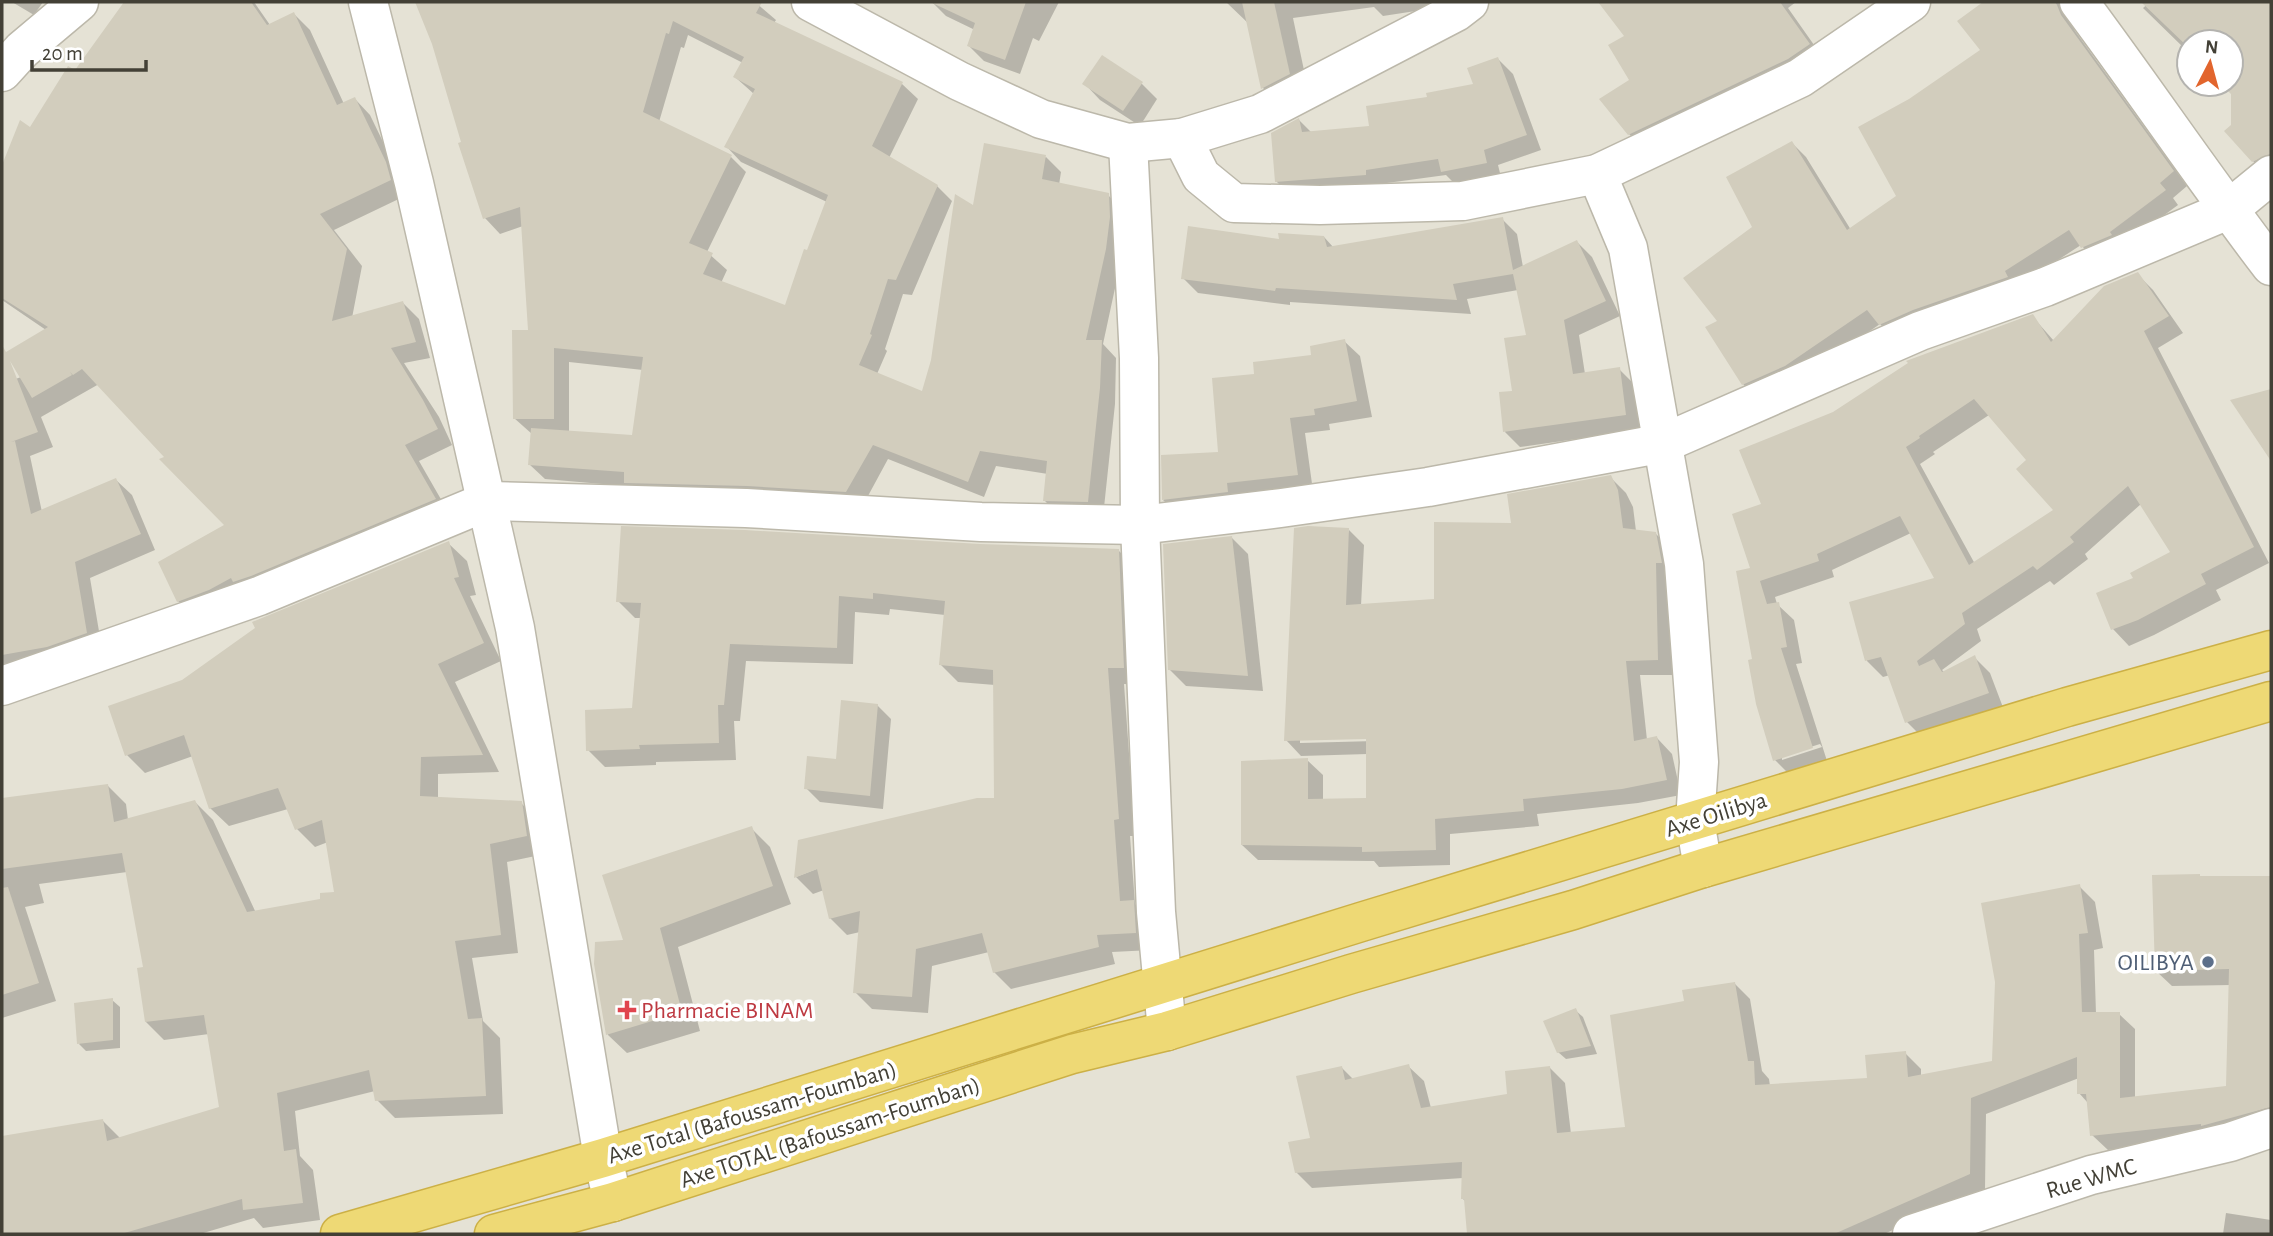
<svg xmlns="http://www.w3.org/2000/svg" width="2273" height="1236" viewBox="0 0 2273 1236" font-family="'Alegreya Sans',sans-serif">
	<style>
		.residential { fill: #e5e2d5; fill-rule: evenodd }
		.shadow { fill: #0003; fill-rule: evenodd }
		.building { fill: #d2cdbd; fill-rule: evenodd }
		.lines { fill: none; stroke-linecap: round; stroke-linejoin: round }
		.minor-casing { stroke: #bcb8aa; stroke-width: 41 }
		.highway-casing { stroke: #ccb046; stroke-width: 41 }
		.minor { stroke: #fff; stroke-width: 38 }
		.highway { stroke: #eed975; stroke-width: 38 }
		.service-dot { fill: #5c6f8a; stroke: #fff; stroke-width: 2.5 }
		.health-dot { fill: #e0444e; stroke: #fff; stroke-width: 2.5 }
		.labels { text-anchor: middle; stroke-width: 7; stroke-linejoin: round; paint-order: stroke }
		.street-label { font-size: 24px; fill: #434036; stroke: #fff }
		.service-label { font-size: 24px; fill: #4e5e75; stroke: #fff; text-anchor: end }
		.health-label { font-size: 24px; fill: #be3a42; stroke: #fff; text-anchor: start }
	</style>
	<rect width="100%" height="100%" fill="#f1f0e7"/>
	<path class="residential" d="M2,2H2271V1234H2ZM2189,42H2231V84H2189Z"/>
	<g class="shadow">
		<path d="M12,2H43L34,15Z"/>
		<path d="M126,2H254L270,25L294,14L310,30L344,104L355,99L370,115L401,179L405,196L334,230L362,266L352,318L403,303L419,319L430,358L404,363L439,417L452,445L419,461L450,515L194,616L178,601L227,525L99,384L41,417L53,447L30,456L42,512L116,480L132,495L155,550L90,578L102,649L2,672V598L4,597L2,384L21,377L46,330L2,300V278L9,268L2,263V170L20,123L31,129L76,73Z"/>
		<path d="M497,2H755L776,20L774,23L902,84L918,99L889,158L937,186L952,201L912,295L903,294L885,349L887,351L877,374L923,393L974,208L1046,157L1061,172L1059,185L1108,195L1123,211L1120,265L1103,344L1116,358L1115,404L1103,517L1060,516L1045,501L1048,474L996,466L984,497L888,459L862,507L545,479L529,464L532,434L514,418L530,332L523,226L500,234L485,218L464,143ZM688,35L743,63L735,77L754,94L726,146L741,162L827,202L786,308L721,283L727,270L707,252L746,172L731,157L659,122L681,47L684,48ZM569,362L643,370L634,437L569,432Z"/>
		<path d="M932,2H1059L1039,41L1033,38L1020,74L984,61L969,46L975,30L946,16Z"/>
		<path d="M1226,2H1454L1455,5L1383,16L1374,7L1293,18L1309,94L1283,108L1263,88L1249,24Z"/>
		<path d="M1601,2H1796L1788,8L1826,62L1646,151L1629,134L1632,81L1627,36Z"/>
		<path d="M1986,2H2073L2071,20L2075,31L2187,186L2173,198L2178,205L2122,246L2096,261L2081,245L2018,286L1894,338L1880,324L1799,380L1757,398L1743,384L1720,321L1755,228L1792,143L1806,157L1851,230L1899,197L1910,100L1982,51L1960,22Z"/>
		<path d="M2150,2H2271V175L2268,176L2253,161L2249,111L2225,85L2231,84V42H2189V46L2185,49L2143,8Z"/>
		<path d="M1498,59L1513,74L1541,150L1498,165L1501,177L1457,186L1446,175L1291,196L1276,181L1299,120L1312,133L1371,128L1429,99L1475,85Z"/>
		<path d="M1085,84H1142L1157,99L1140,126L1100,100Z"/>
		<path d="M1502,219L1517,234L1523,267L1577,242L1592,257L1620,316L1579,335L1585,374L1619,369L1634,384L1640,430L1520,447L1505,432L1528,337L1518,290L1467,299L1471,314L1290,302V305L1198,293L1183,278L1281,241L1324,237L1334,248Z"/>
		<path d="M2137,274L2153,290L2183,333L2158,348L2269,563L2216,590L2221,600L2154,635L2129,646L2113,629L2098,594L2135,579L2172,553L2141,504L2085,554L2088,559L2054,585L2050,581L1977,629L1981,641L1942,670L1945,673L1974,657L1990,673L2004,710L1923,738L1907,722L1890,675L1883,677L1867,661L1851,603L1937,580L1911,533L1832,570L1834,577L1775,597L1777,604L1794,620L1802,663L1796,664L1828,764L1791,776L1775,760L1754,661L1752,569L1763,506L1834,414L2032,316L2054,341ZM1989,415L2028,460L2056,510L1975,564L1920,464L1935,454L1933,452ZM1820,744L1822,747L1782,760V756Z"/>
		<path d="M1344,341L1360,356L1372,417L1329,424L1330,430L1305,433L1313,491L1179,515L1163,500L1220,454L1256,376L1313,356Z"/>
		<path d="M1610,477L1626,493L1633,507L1636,531L1655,533L1671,549L1672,675H1640L1647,740L1657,738L1672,754L1681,795L1638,803L1537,814L1539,826L1450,834V865L1379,867L1374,861L1258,860L1242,845L1307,760L1323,775V801L1368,800V754L1301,756L1286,740L1349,530L1364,545L1361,606L1436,600L1513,524ZM1375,738V741L1300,743V739Z"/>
		<path d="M1232,538L1248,554L1263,691L1186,686L1170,670Z"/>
		<path d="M448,543L467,561L476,595L470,596L501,661L455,682L499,772L438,774V798L521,803L539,821L545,854L507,862L518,953L472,958L483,1021L500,1038L503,1114L395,1118L377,1100L375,1091L295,1111L300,1156L313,1170L320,1220L263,1228L254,1218L200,1234H2V1138L103,1121L121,1139L221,1109L209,1034L164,1040L146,1022L145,968L127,872L39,884L44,903L25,907L56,1001L2,1018V798L5,800L108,786L126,804L128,820L195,802L213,820L256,913L322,900L336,893L328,842L315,847L297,829L288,809L229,826L210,808L193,756L145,773L127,755L183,682Z"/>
		<path d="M980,546L1118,550L1135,567L1140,685L1124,684L1135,836H1130L1135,904L1150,919L1152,950L1112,952L1115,964L1011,989L994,972L989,952L932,966L928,1013L872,1009L855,992L860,932L847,935L830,918L824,890L813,894L796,877L996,800L995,685L958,682L941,665L945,615L890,609L889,615L855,612L853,664L746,661L740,721H734L736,760L656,762V765L605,767L588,750L634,710L641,618H635L618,601Z"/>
		<path d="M877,705L891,719L883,809L820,802L806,788L837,761Z"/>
		<path d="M751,828L770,847L791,904L678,947L700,1031L627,1053L608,1035L596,964Z"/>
		<path d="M2154,877H2271V1125L2216,1139L2108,1150L2092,1135L2088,1103L2079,1093V1078L1986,1114L1985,1189L1884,1234H1469L1465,1201L1463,1199V1178L1312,1188L1296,1172L1342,1068L1353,1079L1408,1066L1424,1081L1431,1108L1509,1096L1549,1067L1565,1083L1571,1134L1627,1129L1686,1003L1734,983L1750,999L1762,1071L1769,1079L1770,1086L1868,1080L1905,1053L1921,1069V1076L1994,1063L2079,886L2095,902L2103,948L2094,950L2096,1014H2119L2135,1029V1098L2228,1088L2231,985L2172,986L2156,971Z"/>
		<path d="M112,1000L120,1007V1048L86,1051L79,1044Z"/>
		<path d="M1575,1010L1583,1017L1597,1054L1566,1059L1558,1052Z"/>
		<path d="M2226,1213L2271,1220V1234H2223Z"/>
	</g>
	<g class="building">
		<path d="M124,2H251L267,25L294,12L337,105L355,97L386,162L391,180L320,214L347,249L332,321L403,301L416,342L391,348L423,400L438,429L405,445L436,499L251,576L233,582L231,578L209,590L177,602L158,562L224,525L159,459L164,457L82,369L73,375L70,372L72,375L32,398L10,361L38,432L11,442L15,441L31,514L116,478L141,534L75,562L87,633L47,647L2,655V345L6,352L48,327L2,298V165L20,120L30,127L68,66L75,70Z"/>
		<path d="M415,2H762L756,13L903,82L872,146L938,185L896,280L888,279L870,334L872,335L859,365L922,391L931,360L955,194L973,205L984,143L1046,155L1042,179L1109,193L1110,217L1106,249L1086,340H1102L1100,388L1088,502L1043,501L1047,461L980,451L968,482L873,445L846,492L747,486L624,483V472L528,465L531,428L632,435L643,357L554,348V419H513L512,330H528L520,207L483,219L458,143L461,142L432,44ZM673,21L744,57L733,77L755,89L724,147L828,195L807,250L804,249L785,305L703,274L713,253L689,243L732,155L643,112L666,33L669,34Z"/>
		<path d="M930,2H1026L1005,60L967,46L975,23Z"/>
		<path d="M1242,2H1274L1290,74L1261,89Z"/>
		<path d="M1598,2H1780L1810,44L1788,59L1628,135L1599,99L1629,80L1608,45L1624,36Z"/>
		<path d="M1983,2H2055L2057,5L2061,15L2174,171L2160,183L2166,190L2110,232L2112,235L2081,248L2069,230L2005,271L2008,277L1913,310L1879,325L1867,310L1785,366L1742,385L1705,327L1717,321L1683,278L1752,227L1726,177L1792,141L1847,230L1896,196L1858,127L1909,99L1980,50L1957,21Z"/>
		<path d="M2141,2H2271L2270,154L2252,162L2224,131L2231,125V94L2222,85L2231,84V42H2189V48Z"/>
		<path d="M1102,55L1143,82L1123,111L1082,84Z"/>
		<path d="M1498,57L1527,135L1484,150L1487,163L1441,172L1438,159L1366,170V175L1275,182L1271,133L1299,118L1302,132L1369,126L1366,106L1427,97L1426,93L1473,84L1467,68Z"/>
		<path d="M1503,217L1513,270L1577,240L1606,301L1564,320L1573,374L1620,367L1626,415L1503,432L1499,392L1512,391L1504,338L1526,335L1513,274L1453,284L1457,300L1276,288L1275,291L1181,279L1188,226L1279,239L1278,233L1324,236L1327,247Z"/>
		<path d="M2138,272L2169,316L2144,331L2254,547L2201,574L2206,584L2138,620L2111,630L2096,593L2133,578L2130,573L2170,552L2128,486L2070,537L2074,542L2037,570L2033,566L1962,613L1965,624L1917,661L1919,666L1934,659L1942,672L1975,655L1989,693L1905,723L1881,657L1865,661L1849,602L1934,578L1900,516L1817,554L1819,561L1760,581L1767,604L1779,602L1787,647L1781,648L1813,748L1773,761L1756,704L1748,660L1752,659L1736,571L1750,568L1732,514L1761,504L1739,450L1833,412L1908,363L1906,361L2033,314L2051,342L2104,286ZM1974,399L2026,460L2016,469L2053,510L1969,565L1906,447L1920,438L1919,436Z"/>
		<path d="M1345,339L1357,401L1314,409L1315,415L1290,418L1298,475L1227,483L1228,492L1162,500L1161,455L1218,452L1212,378L1254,374L1253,362L1311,355L1310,346Z"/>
		<path d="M2271,389V461L2230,400Z"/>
		<path d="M1611,475L1618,490L1623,528L1656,532L1662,563H1656L1658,660L1626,661L1634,741L1657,736L1667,780L1622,789L1523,799L1524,811L1435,819L1436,850L1362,852V847L1241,845V761L1308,758V799L1366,798V739L1284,741L1294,528L1308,526L1349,528L1346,605L1434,599V522L1511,523L1507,494Z"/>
		<path d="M621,526L745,530L980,544L1119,549L1124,668H1108L1119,819L1114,820L1120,901L1134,900L1136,933L1097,935L1099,947L993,973L982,933L916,949L912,997L853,993L860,911L829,919L817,869L794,878L798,840L977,798H994L993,670L939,665L945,601L873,593V599L839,596L837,648L730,644L724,705H718L719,743L639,745L640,749L586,751L585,710L632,708L641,603L616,602Z"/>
		<path d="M1232,536L1248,676L1168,670L1163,544Z"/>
		<path d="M449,541L459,577L454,578L484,643L438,664L483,755L421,757L420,796L522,801L527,836L490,844L501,935L455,941L468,1019L482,1018L486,1096L375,1101L369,1070L277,1093L284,1151L296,1149L303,1203L243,1210L242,1199L121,1234H2V1136L103,1119L107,1141L219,1107L204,1015L145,1022L137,968L143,967L122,853L2,869V798L108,784L114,822L195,800L247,912L320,899V893L334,892L322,820L295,830L278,788L209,809L184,735L125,756L108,706L182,680L255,628L252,622Z"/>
		<path d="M841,700L878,704L870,796L804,789L807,756L836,759Z"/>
		<path d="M752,826L773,886L660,928L682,1012L606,1035L594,964L595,942L623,940L602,875Z"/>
		<path d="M2200,874V876H2271V1107L2201,1126V1124L2090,1136L2086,1094H2077V1057L1971,1098L1970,1174L1834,1234H1467L1464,1199H1461L1462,1162L1295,1173L1288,1142L1310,1138L1296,1076L1342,1066L1345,1080L1409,1064L1421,1108L1507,1094L1505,1071L1550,1066L1557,1133L1625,1127L1610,1015L1684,1001L1682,990L1735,982L1748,1061H1754L1755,1085L1867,1078L1865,1055L1906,1051L1908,1077L1992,1061L1995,982L1981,903L2080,884L2088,933L2079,934L2082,1012H2120V1098L2226,1086L2229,969L2155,971L2152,875Z"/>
		<path d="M8,887L39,983L2,995V888Z"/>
		<path d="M113,998V1040L77,1044L74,1003Z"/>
		<path d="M1576,1008L1591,1046L1557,1053L1543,1021Z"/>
	</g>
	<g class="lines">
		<defs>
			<g id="minor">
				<path d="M368,2L414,183L515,628L603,1158L613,1202"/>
				<path d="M811,2L959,81L1041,119L1128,143L1182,138L1260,114L1456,12L1469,2"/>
				<path d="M2079,2C2144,89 2205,180 2271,266"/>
				<path d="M2,72L22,50L79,2"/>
				<path d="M1182,138L1201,176L1234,203L1320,205L1463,201L1597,174L1800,78L1911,2"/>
				<path d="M1128,143L1139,358L1140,525L1156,912L1167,1031"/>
				<path d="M1597,174L1628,248L1684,564L1699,762L1695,821L1703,868"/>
				<path d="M2,686L259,596L488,501L746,508L981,522L1140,525L1281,508L1428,487L1664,443L1920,331L2045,287L2228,210L2271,175"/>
				<path d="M1912,1234L2091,1175L2230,1142L2271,1128"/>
			</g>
			<g id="highway">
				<path d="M340,1234L603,1158L1361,922L2067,707L2271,650"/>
				<path d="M494,1234L613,1202L1072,1054L1167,1031L1351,974L1573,910L1703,868L2271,701"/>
			</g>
		</defs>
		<use href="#minor" class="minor-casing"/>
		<use href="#highway" class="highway-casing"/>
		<use href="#minor" class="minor"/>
		<use href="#highway" class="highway"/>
	</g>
	<circle class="service-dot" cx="2208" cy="962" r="7"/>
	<path class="health-dot" d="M623.5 999.5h7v7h7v7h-7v7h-7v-7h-7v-7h7z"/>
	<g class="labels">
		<g class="street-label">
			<text transform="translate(1716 814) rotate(-17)" y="8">Axe Oilibya</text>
			<text transform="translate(752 1112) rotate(-17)" y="8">Axe Total (Bafoussam-Foumban)</text>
			<text transform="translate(830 1132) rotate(-18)" y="8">Axe TOTAL (Bafoussam-Foumban)</text>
			<text transform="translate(2091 1178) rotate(-16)" y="8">Rue WMC</text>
		</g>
		<g class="service-label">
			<text x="2194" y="970">OILIBYA</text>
		</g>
		<g class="health-label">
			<text x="641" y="1018">Pharmacie BINAM</text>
		</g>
	</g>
	<rect width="2273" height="1236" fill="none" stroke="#434036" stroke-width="7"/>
	<g transform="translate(2210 63) rotate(6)"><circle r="33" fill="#ffffff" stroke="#b4b3af" stroke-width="2"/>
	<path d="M0-5L12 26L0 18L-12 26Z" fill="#e2652d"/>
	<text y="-10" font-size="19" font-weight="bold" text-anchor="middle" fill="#434036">N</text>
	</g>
	<path d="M32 60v10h114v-10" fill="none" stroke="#434036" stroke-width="3.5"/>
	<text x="42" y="60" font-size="21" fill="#434036" stroke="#ffffff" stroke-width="5" paint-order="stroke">20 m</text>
</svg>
